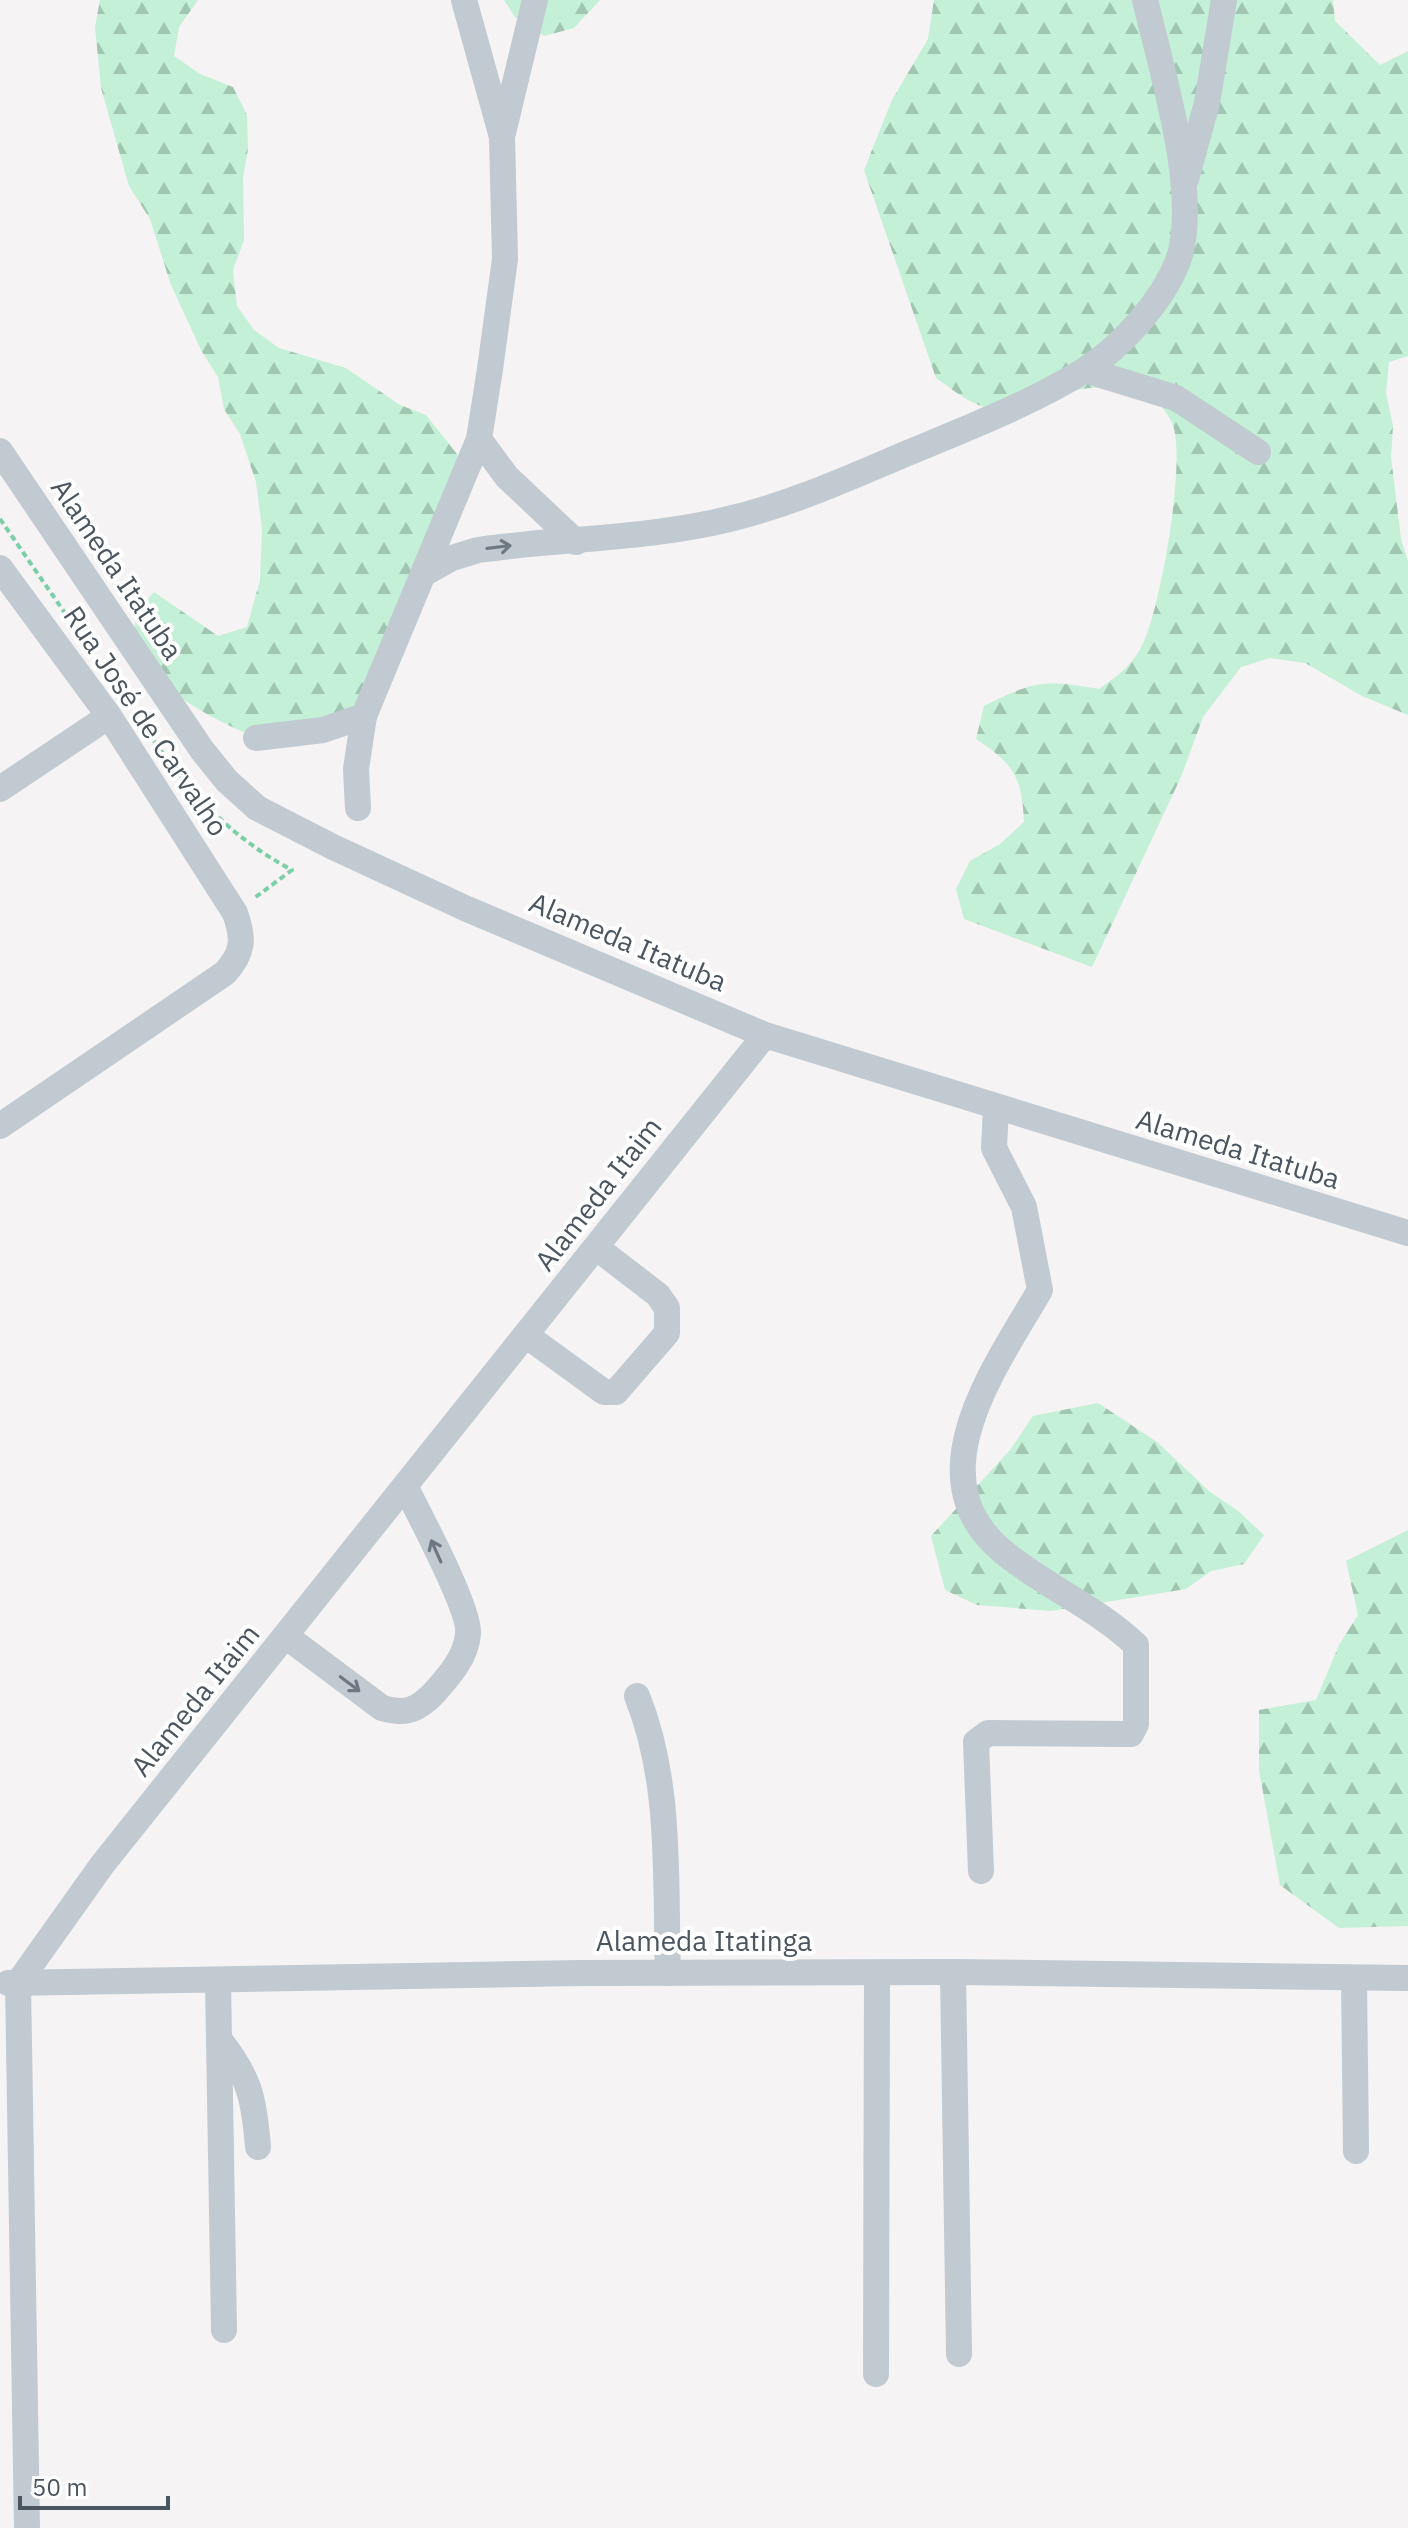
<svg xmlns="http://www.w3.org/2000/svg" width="1408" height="2528" viewBox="0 0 1408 2528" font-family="'IBM Plex Sans',sans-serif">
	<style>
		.forest { fill: url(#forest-firs) }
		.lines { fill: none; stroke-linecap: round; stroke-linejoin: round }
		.path { stroke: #7bcfa7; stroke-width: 4; stroke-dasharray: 6 4; stroke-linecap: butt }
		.minor { stroke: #c1c9d1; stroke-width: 26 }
		.oneway { stroke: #6e7882 }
		.labels { text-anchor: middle; stroke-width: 8; stroke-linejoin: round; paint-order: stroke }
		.street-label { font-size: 28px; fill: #4a5560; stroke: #fff }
	</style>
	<defs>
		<pattern id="forest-firs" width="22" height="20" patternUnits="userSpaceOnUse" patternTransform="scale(2)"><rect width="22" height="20" fill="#c3f0d6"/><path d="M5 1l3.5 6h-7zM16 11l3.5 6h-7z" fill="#a0c5b1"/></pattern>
	</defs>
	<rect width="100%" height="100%" fill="#f5f3f3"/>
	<g class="forest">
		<path d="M100,0H198L179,27L174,56L200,74L233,87L247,115L248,149L243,178L244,240L233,270L237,306L254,330L279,348L346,368L400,405L426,415L457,454L463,487L350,716L268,742C225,726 119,678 136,619C138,610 148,600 154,592L218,636L247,627L260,580L262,529L256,482L240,434L224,409L218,377L202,352L171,285L150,219L129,186L101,88L95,27Z"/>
		<path d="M504,0H600L574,28L544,36L515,17Z"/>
		<path d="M934,0H1333L1335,21L1380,65L1408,51V356L1389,362L1386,393L1393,426L1391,457L1401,539L1408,562V715L1362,696L1305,663L1270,658L1241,667L1203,717L1181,777L1092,967L964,919L956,889L970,861L1000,844L1024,822C1022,777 1014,764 976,739L984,706C1033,681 1044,679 1099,689C1118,676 1135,663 1144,641C1161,604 1186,462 1173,425C1170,417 1158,400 1151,396C1114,376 1063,393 1025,402C1016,404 1004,409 995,409C974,408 952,389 936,378L864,170L892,100L928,39Z"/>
		<path d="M1098,1403L1157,1442L1209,1491L1238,1511L1264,1535L1244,1564L1211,1571L1186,1589L1051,1611L977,1605L945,1590L931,1536L1010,1450L1033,1416Z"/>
		<path d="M1408,1530V1926L1339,1928L1280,1885L1259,1770V1710L1316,1700L1339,1645L1358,1615L1346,1561Z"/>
	</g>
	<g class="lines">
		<g class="path">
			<path d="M0,519L85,642"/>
			<path d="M154,741C193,796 232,838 292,870L253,899"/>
		</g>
		<g class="minor">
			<path d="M503,133L535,0"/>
			<path d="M1186,179L1207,103L1224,0"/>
			<path d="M1085,370L1176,398L1258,452"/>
			<path d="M479,439L507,477L576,542"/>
			<path d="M0,451L202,750L227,781L257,808L333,847L467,909L765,1035L1408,1233"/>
			<path d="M0,568L109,716L235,913C244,938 244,952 225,973L0,1126"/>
			<path d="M427,572L452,558L478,550C562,538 647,539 729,519C792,504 851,477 910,452C968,428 1032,403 1085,370C1122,346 1162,302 1178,261C1201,196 1161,68 1145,0"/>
			<path d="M256,738L323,730L364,716L479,439L490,369L505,259L502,137L464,0"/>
			<path d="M0,789L109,716"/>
			<path d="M358,808L356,769L364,716"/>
			<path d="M527,1336L604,1392H616L667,1333V1308L658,1295L597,1248"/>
			<path d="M287,1637L382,1708C406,1715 418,1710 435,1692C450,1675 466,1657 468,1634C471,1611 419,1514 406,1488"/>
			<path d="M637,1696C672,1782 665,1881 668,1973"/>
			<path d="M981,1871L976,1742L988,1733L1131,1734L1136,1724V1645C1096,1607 1044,1586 1002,1551C913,1476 997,1365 1040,1290L1024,1207L994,1148L996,1107"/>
			<path d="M953,1972L959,2354"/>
			<path d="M1354,1978L1356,2151"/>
			<path d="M218,1980L224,2330"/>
			<path d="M8,1983L581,1973L953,1972L1408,1978"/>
			<path d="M219,2039C250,2078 254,2098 258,2147"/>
			<path d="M876,2374L877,1973"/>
			<path d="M27,2528L18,1983L102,1865L765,1035"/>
		</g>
	</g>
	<defs><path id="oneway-shaft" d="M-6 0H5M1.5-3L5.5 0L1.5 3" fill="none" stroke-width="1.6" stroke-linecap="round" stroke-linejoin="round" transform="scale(2)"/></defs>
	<g class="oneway">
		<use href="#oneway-shaft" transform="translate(499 547) rotate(-7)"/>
		<use href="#oneway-shaft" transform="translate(436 1551) rotate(-114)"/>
		<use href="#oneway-shaft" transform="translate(350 1684) rotate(37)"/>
	</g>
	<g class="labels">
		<g class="street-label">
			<text transform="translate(117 569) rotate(56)" y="10">Alameda Itatuba</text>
			<text transform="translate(146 721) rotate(56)" y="10">Rua José de Carvalho</text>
			<text transform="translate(628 942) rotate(23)" y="10">Alameda Itatuba</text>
			<text transform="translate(1238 1149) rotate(17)" y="10">Alameda Itatuba</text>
			<text transform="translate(598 1194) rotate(-52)" y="10">Alameda Itaim</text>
			<text transform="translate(195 1700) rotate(-51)" y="10">Alameda Itaim</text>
			<text x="704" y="1951">Alameda Itatinga</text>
		</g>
	</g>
	<path d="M20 2496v12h148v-12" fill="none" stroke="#4a5560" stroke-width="4"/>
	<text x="32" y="2496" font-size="24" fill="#4a5560" stroke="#ffffff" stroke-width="6" paint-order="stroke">50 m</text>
</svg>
